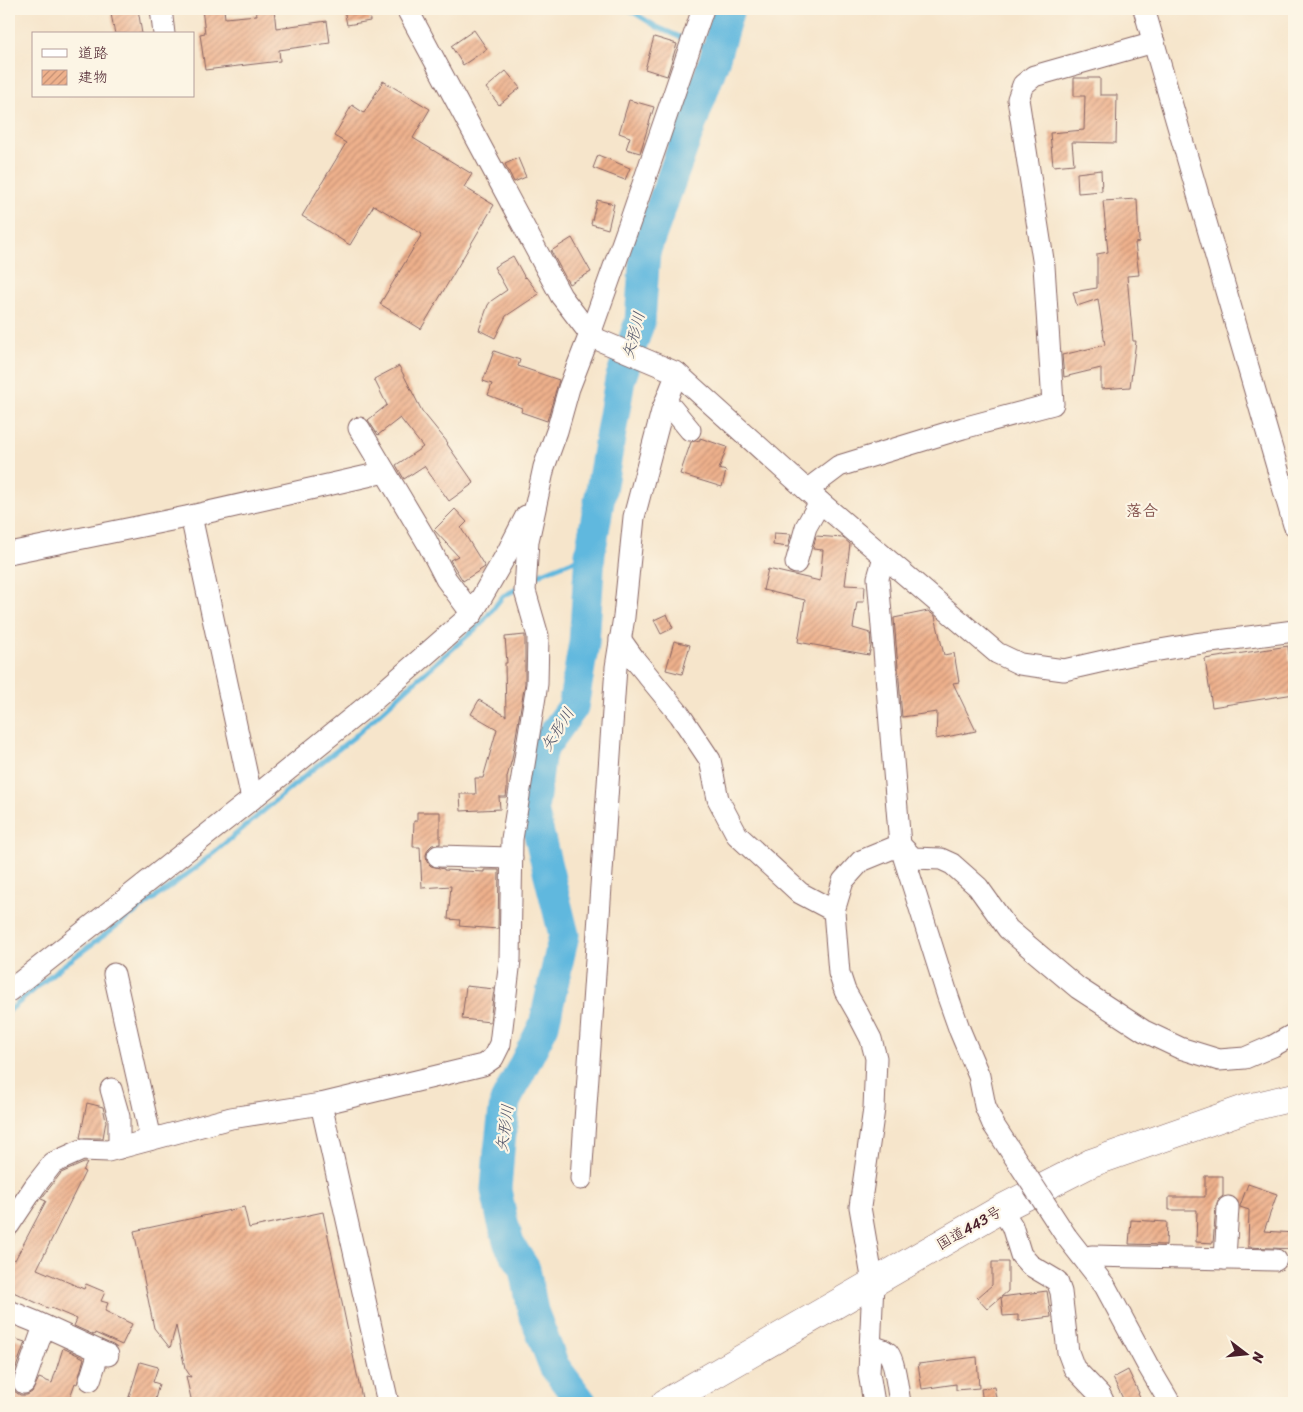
<svg xmlns="http://www.w3.org/2000/svg" width="1303" height="1412" viewBox="0 0 1303 1412" font-family="Sriracha,'Klee One',sans-serif">
	<style>
		.lines { fill: none; stroke-linecap: round; stroke-linejoin: round }
		.stream { stroke: #61b8de; stroke-width: 5 }
		.river { stroke: #61b8de; stroke-width: 31 }
		.building { fill: url(#building-hatch) }
		.minor-casing { stroke: #866463; stroke-width: 23 }
		.highway-casing { stroke: #866463; stroke-width: 29 }
		.minor { stroke: #fff; stroke-width: 21 }
		.highway { stroke: #fff; stroke-width: 28 }
		.minor-bridge-casing { stroke: #866463; stroke-width: 23; stroke-linecap: butt }
		.minor-bridge { stroke: #fff; stroke-width: 21 }
		.labels { text-anchor: middle; stroke-width: 4.5; stroke-linejoin: round; paint-order: stroke }
		.street-label { font-size: 15px; fill: #4a1f2b; stroke: #fcf5e5 }
		.water-label { font-size: 16px; font-style: italic; fill: #52556a; stroke: #fcf5e5 }
		.neighbourhood-label { font-size: 16px; font-weight: bold; fill: #83524d; stroke: #fcf5e5 }
	</style>
	<defs>
		<pattern id="building-hatch" width="6" height="6" patternUnits="userSpaceOnUse" patternTransform="scale(1.25)"><rect width="6" height="6" fill="#eeb18c"/><path d="M-1 1l2-2M0 6l6-6M5 7l2-2" fill="none" stroke="#c38f73"/></pattern>
	</defs>
	<rect width="100%" height="100%" fill="#fcf5e5"/>
	<filter id="ink" filterUnits="userSpaceOnUse"><feTurbulence type="fractalNoise" baseFrequency=".02" numOctaves="2"/><feDisplacementMap in="SourceGraphic" scale="10" xChannelSelector="R" yChannelSelector="G"/><feConvolveMatrix kernelMatrix="1 2 1 2 8 2 1 2 1" color-interpolation-filters="sRGB"/></filter>
	<filter id="wash" filterUnits="userSpaceOnUse"><feTurbulence type="fractalNoise" baseFrequency=".0096" numOctaves="4" result="noise"/><feDisplacementMap in="SourceGraphic" scale="20" xChannelSelector="R" yChannelSelector="G"/><feGaussianBlur stdDeviation="1.12" result="paint"/><feColorMatrix in="noise" values="0 0 0 0 0 0 0 0 0 0 0 0 0 0 0 0 0 1.4 0 .05"/><feComposite in="paint" operator="in"/></filter>
	<g filter="url(#wash)">
		<rect width="100%" height="100%" fill="#f6e5cb"/>
		<g class="lines">
			<g class="stream">
				<path d="M628,9L657,27L687,40"/>
				<path d="M697,44L704,47L714,61"/>
				<path d="M532,579L542,573L590,554"/>
				<path d="M9,1011L57,970L198,866L318,765L354,737L413,683L481,624L503,596L519,588"/>
			</g>
			<path class="river" d="M582,1403L554,1366L533,1311L525,1269L509,1244L502,1219L496,1190L499,1151L505,1102L544,1025L564,935L533,810L541,751L573,707L584,643L590,554L620,380L640,321L645,252L714,61L729,9"/>
		</g>
		<g id="blocks">
			<g class="building">
				<path d="M110,9H138L142,34H115Z"/>
				<path d="M202,9H224L225,18L257,15L256,9H274L276,28L327,21L330,43L279,50L280,61L205,70L200,34L205,33Z"/>
				<path d="M344,9H369L370,21L347,25Z"/>
				<path d="M474,30L487,49L463,65L451,46Z"/>
				<path d="M654,37L677,44L667,76L645,69Z"/>
				<path d="M506,71L520,88L499,105L486,88Z"/>
				<path d="M1074,78H1100V95H1117L1116,143L1072,142L1074,164L1053,166L1050,133L1084,130L1085,96H1074Z"/>
				<path d="M383,81L430,109L413,138L472,174L464,187L494,205L421,329L380,304L422,234L374,205L350,245L302,216L346,143L334,136L352,105L364,113Z"/>
				<path d="M629,100L654,107L640,153L626,149L630,137L619,133Z"/>
				<path d="M598,155L630,168L625,180L593,168Z"/>
				<path d="M518,158L526,177L514,182L505,164Z"/>
				<path d="M1101,170L1102,191L1078,193L1077,173Z"/>
				<path d="M1137,199L1139,242L1135,243L1139,275L1127,276L1133,341H1136L1130,387L1101,389V368L1064,377L1062,355L1105,345L1098,299L1077,306L1073,292L1097,288V254L1108,252L1103,201Z"/>
				<path d="M597,200L614,204L608,229L591,224Z"/>
				<path d="M572,238L591,272L569,284L551,251Z"/>
				<path d="M513,256L525,278L526,277L539,294L506,316L495,338L479,330L488,305L491,301L507,290L494,267Z"/>
				<path d="M494,351L520,360L518,366L559,380L547,421L521,412L522,408L488,395L492,384L483,381Z"/>
				<path d="M399,366L422,411L448,443L447,444L474,483L449,501L424,466L404,479L396,465L423,447L400,418L378,435L368,420L387,405L374,379Z"/>
				<path d="M700,438L727,447L719,469L726,471L722,487L680,474L691,442L700,440Z"/>
				<path d="M455,509L467,522L461,528L485,567L463,581L450,560L458,556L434,530Z"/>
				<path d="M774,533L791,534L788,547L773,545Z"/>
				<path d="M816,536L843,538L850,544L845,585L865,586L864,602H857L853,628L870,633L871,646L869,655L798,642L805,600L763,590L768,569L820,581L823,550L813,549Z"/>
				<path d="M928,611L935,616L944,655L954,653L959,682L953,683L976,731L936,739L937,712L902,717L894,618Z"/>
				<path d="M667,614L673,628L661,634L654,620Z"/>
				<path d="M525,635V683L512,759L507,777V789L506,797H499L500,809L461,811L460,794H476L475,778H483L497,729L471,714L479,700L506,716L505,663H507L505,637Z"/>
				<path d="M674,641L690,645L682,674L666,670Z"/>
				<path d="M1288,646L1294,694L1212,707L1205,659Z"/>
				<path d="M417,812H440V844L432,845L428,849L426,855L427,862L431,866L444,869V870L484,872V870H499L498,929L459,926L460,920L448,919L451,886L422,888L420,847H413L414,821H417Z"/>
				<path d="M466,986L494,989L490,1022L462,1019Z"/>
				<path d="M87,1103L103,1107L106,1121L103,1138H80Z"/>
				<path d="M84,1163H87L83,1171L85,1172L37,1269L84,1289L86,1284L105,1292L101,1301L108,1303L105,1311L132,1324L122,1345L95,1333L94,1335L74,1326L77,1319L51,1308L50,1309L9,1290V1257L15,1260L46,1201L41,1199L61,1173Z"/>
				<path d="M1205,1176H1223V1196L1218,1200L1216,1206L1213,1243L1196,1242L1197,1210H1169V1197H1205Z"/>
				<path d="M1248,1184L1277,1194L1264,1231L1294,1233V1249L1248,1247L1249,1210L1240,1207V1206Z"/>
				<path d="M244,1207L249,1228L323,1212L363,1403H192L186,1376L191,1377L185,1368L176,1326L170,1348L154,1328L134,1231Z"/>
				<path d="M1131,1220L1167,1222L1166,1245L1129,1244Z"/>
				<path d="M992,1262H1008V1291L987,1309L977,1298L992,1285Z"/>
				<path d="M1047,1291L1051,1317L1018,1321V1315L1003,1316L1001,1297Z"/>
				<path d="M9,1337L25,1342L12,1379V1386L14,1391L20,1395H27L32,1392L39,1378L52,1383L63,1348L84,1358L77,1384L75,1383L68,1403H9Z"/>
				<path d="M977,1357L979,1388L956,1390V1384L922,1389L918,1364Z"/>
				<path d="M140,1362L158,1367L153,1382L159,1384L154,1403H127Z"/>
				<path d="M1128,1370L1139,1393L1138,1394L1143,1403H1125L1113,1378Z"/>
				<path d="M994,1387L997,1403H983L981,1389Z"/>
			</g>
		</g>
	</g>
	<g filter="url(#ink)">
		<use href="#blocks" fill-opacity="0" stroke="#866463" stroke-width="1"/>
		<g class="lines">
			<defs>
				<g id="minor">
					<path d="M161,9L164,34"/>
					<path d="M407,9L561,296L590,334L599,340L677,373L820,502L997,653L1020,664L1064,670L1130,655L1195,644L1294,631"/>
					<path d="M1144,9L1294,525"/>
					<path d="M666,401L690,430"/>
					<path d="M359,428L427,542L446,579L472,614"/>
					<path d="M807,490L839,466L963,428L1053,404L1044,266L1018,99L1023,85L1034,76L1154,42"/>
					<path d="M191,516L385,472"/>
					<path d="M9,553L191,516L252,799"/>
					<path d="M884,557L878,578L900,845L948,997L960,1031L979,1076L985,1106L993,1124"/>
					<path d="M796,563L806,527L820,502"/>
					<path d="M620,639L635,660L680,715L710,760L718,799L737,835L800,893L834,911"/>
					<path d="M900,845L913,858L941,859L952,864L978,887L1008,929L1078,988L1144,1031L1180,1048L1219,1060L1245,1058L1273,1046L1294,1034"/>
					<path d="M438,856L512,858"/>
					<path d="M114,974L151,1139"/>
					<path d="M9,991L252,799L374,700L472,614L506,555L526,516"/>
					<path d="M111,1089L119,1117V1148"/>
					<path d="M321,1104L388,1403"/>
					<path d="M581,1179L616,667L624,617L634,517L662,411L677,373"/>
					<path d="M1001,1209L1012,1226L1021,1255L1030,1265L1057,1281L1061,1292L1068,1352L1074,1368L1100,1395L1104,1403"/>
					<path d="M9,1225L35,1186L53,1163L82,1150L108,1151L231,1118L321,1104L483,1065L493,1058L500,1044L510,960L512,839L537,684L538,636L525,591L528,541L544,467L557,431L569,388L590,334L631,219L703,9"/>
					<path d="M1066,1236L1105,1286L1147,1364L1170,1403"/>
					<path d="M1084,1258L1092,1256L1276,1260"/>
					<path d="M1225,1259L1228,1207"/>
					<path d="M9,1311L36,1322L108,1355"/>
					<path d="M870,1346C875,1347 883,1349 888,1353C895,1361 898,1392 900,1403"/>
					<path d="M90,1380L99,1352"/>
					<path d="M24,1383L44,1326"/>
					<path d="M874,1403L869,1373L873,1283L860,1207L874,1109L876,1058L871,1039L857,1012L845,991L839,973L834,911L843,881L861,861L900,845"/>
				</g>
				<path id="highway" d="M665,1403L1001,1209L1091,1163L1248,1108L1294,1097"/>
			</defs>
			<use href="#minor" class="minor-casing"/>
			<use href="#highway" class="highway-casing"/>
			<use href="#minor" class="minor"/>
			<use href="#highway" class="highway"/>
			<defs>
				<path id="minor-bridge" d="M993,1124L1066,1236"/>
			</defs>
			<use href="#minor-bridge" class="minor-bridge-casing"/>
			<use href="#minor-bridge" class="minor-bridge"/>
		</g>
	</g>
	<g class="labels">
		<g class="street-label">
			<text transform="translate(969 1228) rotate(-30)" y="5">国道443号</text>
		</g>
		<g class="water-label">
			<text transform="translate(633 335) rotate(-75)" y="6">矢形川</text>
			<text transform="translate(557 729) rotate(-58)" y="6">矢形川</text>
			<text transform="translate(504 1128) rotate(-82)" y="6">矢形川</text>
		</g>
		<g class="neighbourhood-label">
			<text x="1142" y="516">落合</text>
		</g>
	</g>
	<rect width="1303" height="1412" fill="none" stroke="#fcf5e5" stroke-width="30"/>
	<rect x="32" y="32" width="162" height="65" fill="#fcf5e5" stroke="#b59f9b"/>
	<rect x="42" y="49" width="25" height="8" fill="#ffffff" stroke="#b59f9b"/>
	<text x="78" y="58" font-size="15" fill="#4a1f2b">道路</text>
	<rect x="42" y="70" width="25" height="15" fill="url(#building-hatch)" stroke="#b59f9b"/>
	<text x="78" y="82" font-size="15" fill="#4a1f2b">建物</text>
	<g transform="translate(1246 1354) rotate(106)" stroke="#fcf5e5" stroke-width="4" paint-order="stroke">
	<path d="M0-4L9 19L0 12L-9 19Z" fill="#4a1f2b"/>
	<text y="-8" font-size="14" font-weight="bold" text-anchor="middle" fill="#4a1f2b">N</text>
	</g>
</svg>
